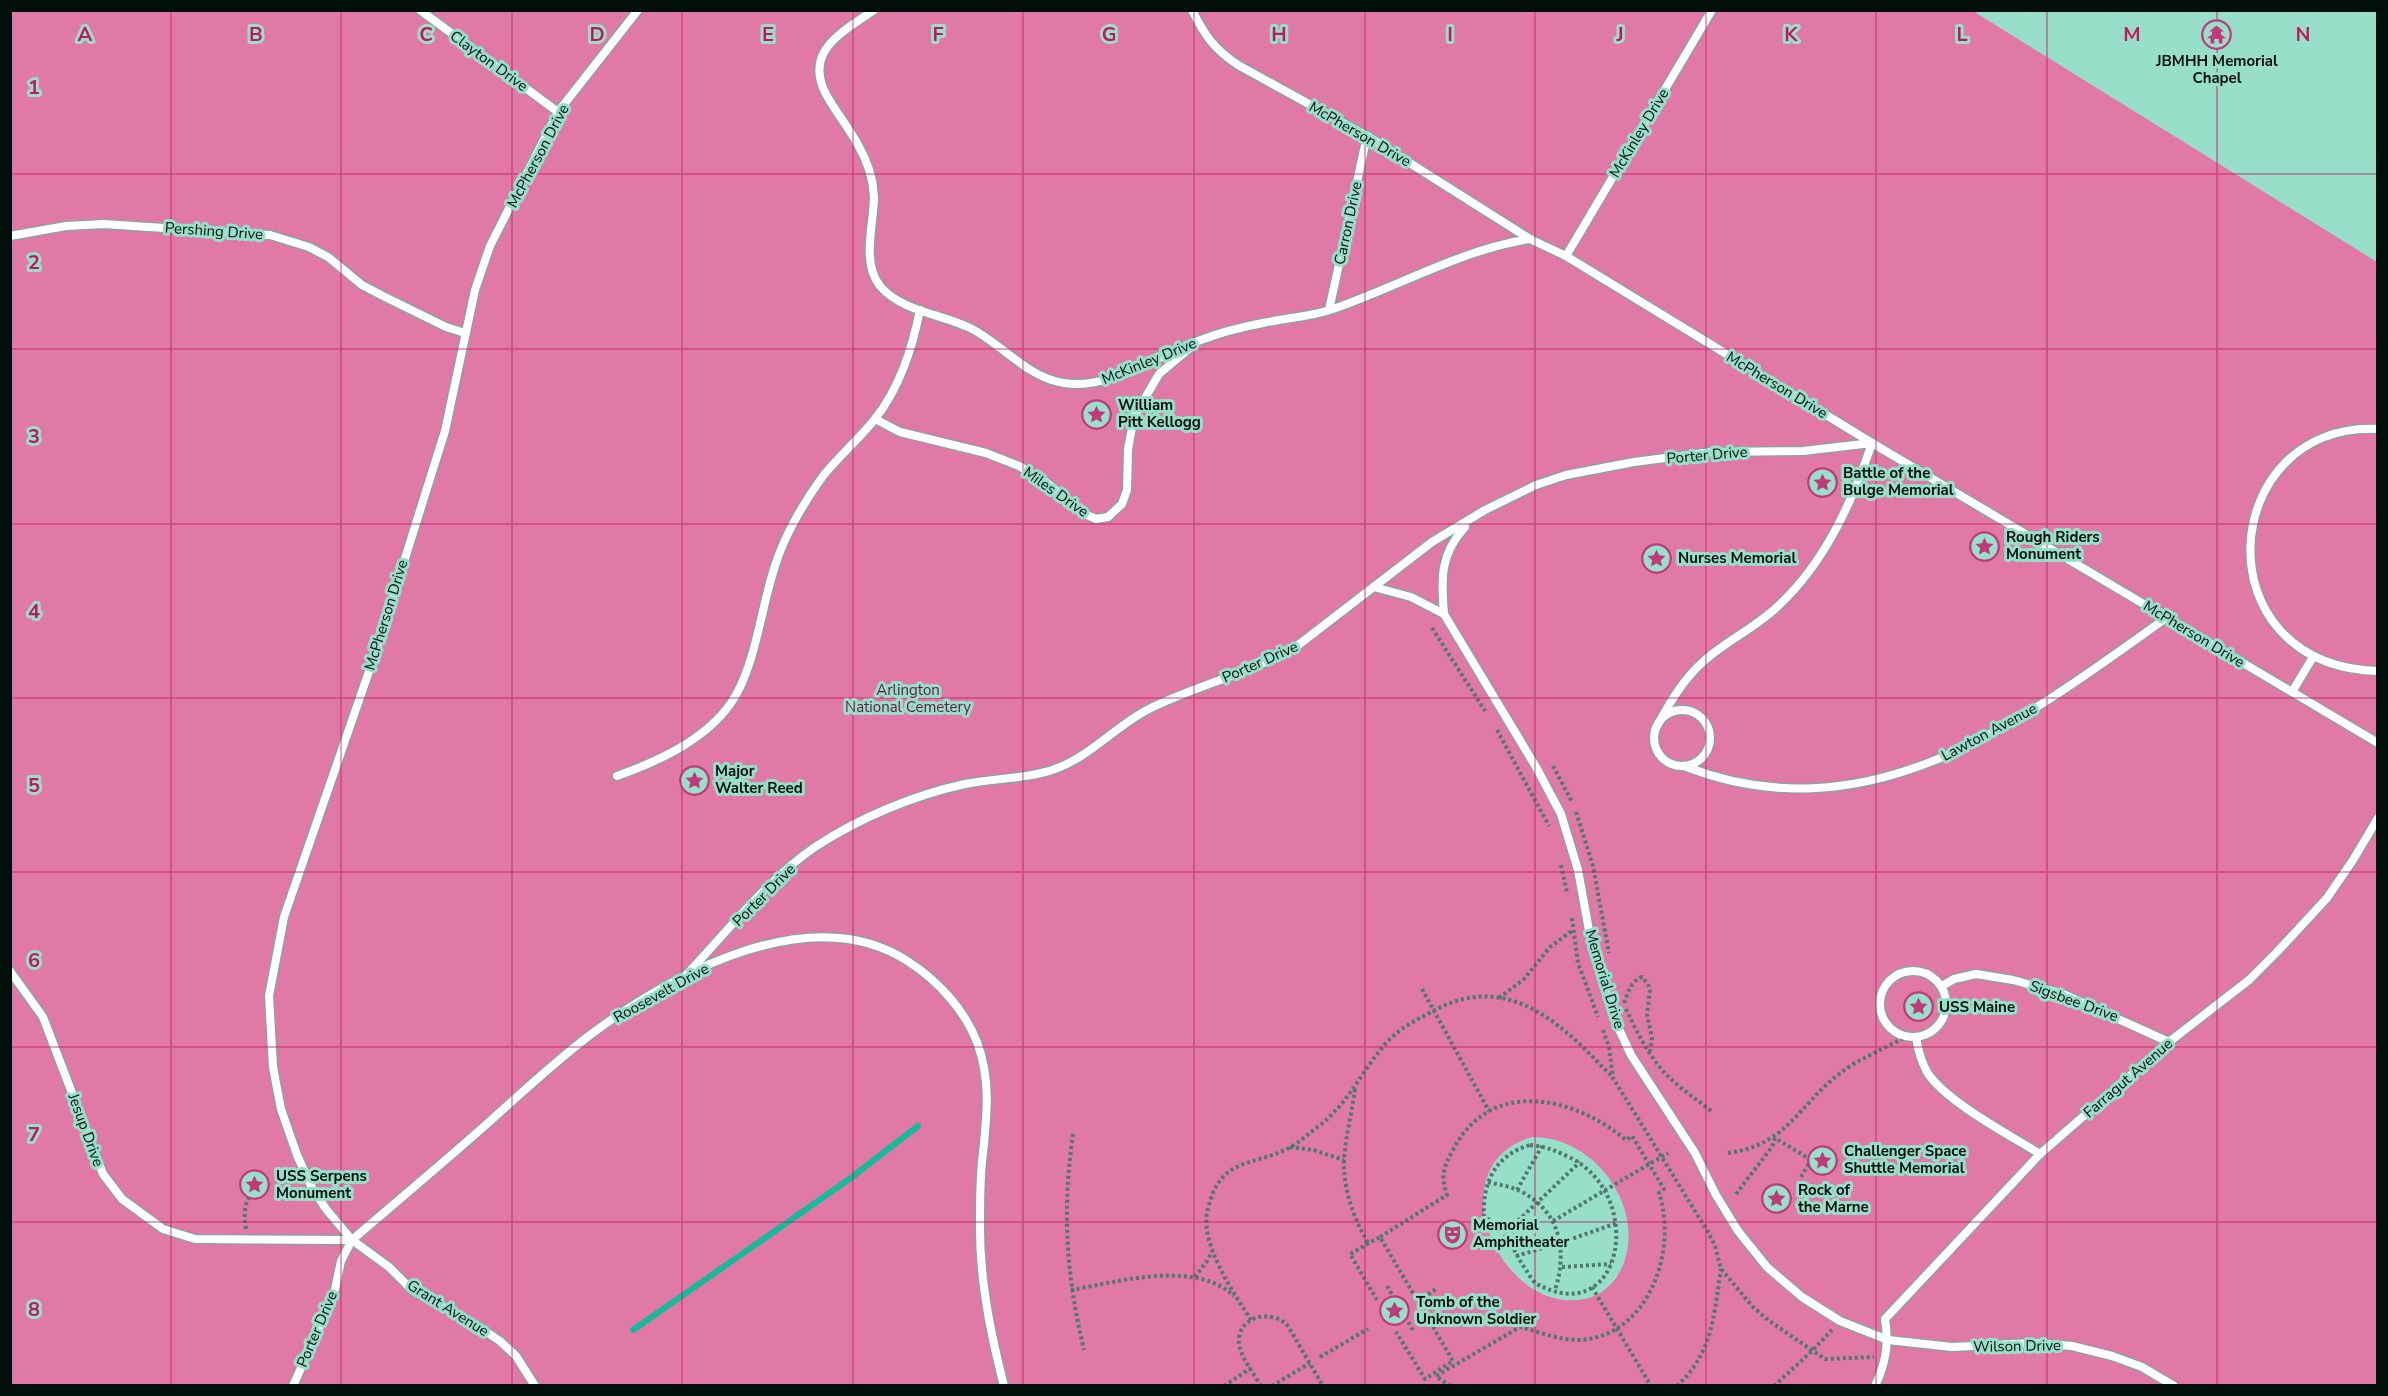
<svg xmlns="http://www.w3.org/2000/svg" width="2388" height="1396" viewBox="0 0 2388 1396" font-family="'Nunito Sans',sans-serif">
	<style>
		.green { fill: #e079a5; fill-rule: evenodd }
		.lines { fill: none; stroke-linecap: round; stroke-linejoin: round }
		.stream { stroke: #16bb9b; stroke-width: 6 }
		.lane-casing { stroke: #6bb19e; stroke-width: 10 }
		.path { stroke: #4e796c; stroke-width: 4; stroke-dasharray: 3 3; stroke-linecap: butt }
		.lane { stroke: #fff; stroke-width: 8 }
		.grid { fill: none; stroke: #c2185b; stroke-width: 1.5; stroke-opacity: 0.55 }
		.labels { text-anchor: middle; stroke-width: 6; stroke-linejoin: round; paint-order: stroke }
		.street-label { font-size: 15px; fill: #000f0a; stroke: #98dfca }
		.poi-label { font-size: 15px; font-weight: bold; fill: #000f0a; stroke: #98dfca; text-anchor: start }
		.park-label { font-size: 15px; fill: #66183f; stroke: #98dfca }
		.grid-label { font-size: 20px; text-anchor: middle; font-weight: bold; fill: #c2185b; stroke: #98dfca; stroke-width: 6; stroke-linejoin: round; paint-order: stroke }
	</style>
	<rect width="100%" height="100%" fill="#98dfca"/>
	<path class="green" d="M10,11H1973L2377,262V1385H11ZM1532,1137C1590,1136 1641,1199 1626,1256C1621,1275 1608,1293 1588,1298C1504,1321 1432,1167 1532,1137Z"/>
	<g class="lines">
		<path class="stream" d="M633,1330L848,1180L918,1126"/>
		<defs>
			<g id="lane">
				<path d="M420,10L558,112"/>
				<path d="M874,10C843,32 802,51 827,96C836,112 848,127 857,143C867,160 873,177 874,196C874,224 861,262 880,286C902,312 943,314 972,329C1003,345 1028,378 1064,383C1112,390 1155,356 1198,341C1219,333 1241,327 1263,323C1286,318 1310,317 1333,309C1397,287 1463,249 1530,239"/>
				<path d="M1192,10C1205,36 1214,49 1238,65L1367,136L1530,239L1566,256L1872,443L2378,743"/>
				<path d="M10,236L66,226L103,224L270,235L309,247L328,257L362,285L383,296L446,327L465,333"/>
				<path d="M1566,256L1712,10"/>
				<path d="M1329,310L1367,136"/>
				<path d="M875,419L900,432L986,453L1019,466L1043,480L1087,515L1096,519L1108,517L1122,504L1127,490L1128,449L1134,417L1159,374L1190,348"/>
				<path d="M2378,429C2217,422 2199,666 2378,671"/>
				<path d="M1465,527C1440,554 1441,579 1444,614L1536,767L1561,814L1578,870L1592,947L1613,1016L1631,1055L1695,1153L1716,1195L1738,1231L1767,1267L1802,1297L1840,1321L1888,1340L1952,1347L2034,1343L2072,1346L2112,1356L2142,1367L2174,1386"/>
				<path d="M1374,587L1411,597L1444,614"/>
				<path d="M2292,692L2313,657"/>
				<circle cx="1682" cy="738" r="28"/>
				<path d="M1684,766C1870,839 2023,720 2166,618"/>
				<path d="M617,776C659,761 705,740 731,703C759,662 761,595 782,547C792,523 807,498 823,476C839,456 859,439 875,419C900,387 912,349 920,310"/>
				<circle cx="1913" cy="1004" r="33"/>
				<path d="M10,971L43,1017L103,1174L122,1199L163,1229L195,1239L352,1240"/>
				<path d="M686,975C725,934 769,878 815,847C859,818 914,795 965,784C995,778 1027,779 1055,769C1089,757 1115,727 1147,710C1196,685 1250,674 1297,646L1432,542L1485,510L1536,485L1566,475L1634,462L1712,452L1803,451L1872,443C1852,503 1824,564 1777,607C1755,628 1726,641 1704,661C1683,679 1669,704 1656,728"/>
				<path d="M1942,986L1954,979L1976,974L2013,980L2063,994L2169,1042"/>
				<path d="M1916,1037C1918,1050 1921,1061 1927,1072C1946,1102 2010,1135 2040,1154"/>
				<path d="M293,1386L334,1294L341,1261L352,1240C395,1203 438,1167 480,1130C516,1098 552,1064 590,1035C672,974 811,897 909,962C938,981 964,1009 977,1042C991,1080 987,1114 983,1153C980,1175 980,1198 980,1220C979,1277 990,1331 1004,1386"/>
				<path d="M535,1386L516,1356L500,1341L476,1325L412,1290L389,1267L352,1240L326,1209L312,1188L297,1155L281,1109L273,1067L269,996L284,917L375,654L445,431L475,290L490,246L558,112L638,10"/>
				<path d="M1875,1386C1886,1363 1889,1344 1885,1319L2040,1154L2169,1042L2249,980L2277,952L2327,898L2353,860L2378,818"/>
			</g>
		</defs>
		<use href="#lane" class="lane-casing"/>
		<g class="path">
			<path d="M1432,628L1485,711"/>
			<path d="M1497,730L1549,826"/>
			<path d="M1553,766L1572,802"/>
			<path d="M1576,812L1593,866L1609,953"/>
			<path d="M1561,865L1567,893"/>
			<path d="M1572,918L1578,963L1598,1017"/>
			<path d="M1422,989L1489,1111"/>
			<path d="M1499,998L1524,979L1550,947L1573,930"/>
			<path d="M1624,1003C1628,993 1631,981 1642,977L1648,984L1650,990L1647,1015L1652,1038L1650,1051"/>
			<path d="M1626,1009C1638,1034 1652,1063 1673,1081C1685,1092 1698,1100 1711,1111"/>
			<path d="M1603,1030L1609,1047L1613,1078L1708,1232L1715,1246L1721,1269L1753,1307L1768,1320L1825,1359L1874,1357"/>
			<path d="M1355,1089C1352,1112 1346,1135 1344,1159C1343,1189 1353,1217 1368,1243"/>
			<path d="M1073,1134C1062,1211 1066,1274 1084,1350"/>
			<path d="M1530,1145C1545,1146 1556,1151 1569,1157C1647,1195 1623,1331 1537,1284C1532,1281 1529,1274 1526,1270C1512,1250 1508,1228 1484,1217C1482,1183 1495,1155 1530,1145Z"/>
			<path d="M1290,1147L1313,1150L1344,1160"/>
			<path d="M1728,1153C1787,1145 1798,1106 1839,1074C1858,1059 1884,1049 1905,1037"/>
			<path d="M1801,1177L1817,1150"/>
			<path d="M1488,1182C1499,1185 1510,1186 1520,1191C1560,1211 1568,1250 1555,1290"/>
			<path d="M1517,1190L1542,1146"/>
			<path d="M1736,1194L1772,1147L1775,1138L1811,1160"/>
			<path d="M1553,1221L1668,1153"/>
			<path d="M246,1229C244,1214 243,1203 254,1191"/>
			<path d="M1505,1233L1580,1162"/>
			<path d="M1380,1237L1447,1195C1440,1175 1444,1166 1454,1148C1492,1077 1575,1097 1626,1140L1632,1136L1664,1189L1659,1193C1678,1250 1649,1337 1579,1340C1559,1340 1539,1332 1520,1327L1436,1376L1450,1386"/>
			<path d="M1516,1256L1560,1243L1617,1223"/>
			<path d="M1562,1267L1611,1264"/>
			<path d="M1195,1277L1207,1261L1212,1251"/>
			<path d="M1387,1286L1414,1332"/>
			<path d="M1592,1287L1651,1386"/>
			<path d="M1071,1290C1118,1282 1195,1259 1234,1296"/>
			<path d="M1377,1300L1350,1254L1380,1237L1453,1361L1425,1379L1396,1332"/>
			<path d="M1418,1301L1436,1289"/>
			<path d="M1251,1320C1234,1294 1201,1245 1207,1213C1219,1156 1249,1168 1289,1148C1300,1142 1309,1133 1319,1126C1349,1103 1362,1070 1387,1042C1401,1027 1418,1019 1435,1010C1510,970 1565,1027 1613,1078"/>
			<path d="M1320,1357L1368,1329"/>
			<path d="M1224,1386L1251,1368"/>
			<path d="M1261,1386C1254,1374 1241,1358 1239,1344C1236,1316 1272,1308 1288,1326L1323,1386"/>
			<path d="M1272,1386L1310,1363"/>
			<path d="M1677,1386C1713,1353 1714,1314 1721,1269"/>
			<path d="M1774,1386L1812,1351L1832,1330"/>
		</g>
		<use href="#lane" class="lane"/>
	</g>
	<path class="grid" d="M171,10V1386M341,10V1386M512,10V1386M682,10V1386M853,10V1386M1023,10V1386M1194,10V1386M1365,10V1386M1535,10V1386M1706,10V1386M1876,10V1386M2047,10V1386M2217,10V1386M10,174H2378M10,349H2378M10,524H2378M10,698H2378M10,872H2378M10,1047H2378M10,1222H2378"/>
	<defs>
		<symbol id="temple-ring" viewBox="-11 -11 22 22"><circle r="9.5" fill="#98dfca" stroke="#bf397b" stroke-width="1.5"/><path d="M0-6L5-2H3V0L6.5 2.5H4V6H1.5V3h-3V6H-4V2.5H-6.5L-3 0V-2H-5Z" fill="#bf397b"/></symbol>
		<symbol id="sight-ring" viewBox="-11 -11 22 22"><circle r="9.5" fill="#98dfca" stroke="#bf397b" stroke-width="1.5"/><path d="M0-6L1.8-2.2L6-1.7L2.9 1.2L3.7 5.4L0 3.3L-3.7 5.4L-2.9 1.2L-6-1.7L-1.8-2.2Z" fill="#bf397b"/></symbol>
		<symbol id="theatre-ring" viewBox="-11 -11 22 22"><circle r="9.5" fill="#98dfca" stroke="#bf397b" stroke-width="1.5"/><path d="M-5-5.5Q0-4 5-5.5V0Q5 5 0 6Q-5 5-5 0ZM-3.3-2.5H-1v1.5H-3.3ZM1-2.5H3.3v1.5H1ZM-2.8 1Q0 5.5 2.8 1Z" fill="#bf397b"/></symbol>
	</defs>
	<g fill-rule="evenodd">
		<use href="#temple-ring" x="2200" y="18" width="33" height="33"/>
		<use href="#sight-ring" x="1080" y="398" width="33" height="33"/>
		<use href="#sight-ring" x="1806" y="466" width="33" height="33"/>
		<use href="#sight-ring" x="1968" y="530" width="33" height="33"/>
		<use href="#sight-ring" x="1640" y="542" width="33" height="33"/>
		<use href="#sight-ring" x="678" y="764" width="33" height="33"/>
		<use href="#sight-ring" x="1902" y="990" width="33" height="33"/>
		<use href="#sight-ring" x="1806" y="1144" width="33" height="33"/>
		<use href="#sight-ring" x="238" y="1168" width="33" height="33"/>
		<use href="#sight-ring" x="1760" y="1182" width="33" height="33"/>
		<use href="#theatre-ring" x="1436" y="1218" width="33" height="33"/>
		<use href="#sight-ring" x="1378" y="1294" width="33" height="33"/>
	</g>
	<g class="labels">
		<g class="street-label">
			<text transform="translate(489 61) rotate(36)" y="5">Clayton Drive</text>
			<text transform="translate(1639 133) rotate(-59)" y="5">McKinley Drive</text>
			<text transform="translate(1360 134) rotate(30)" y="5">McPherson Drive</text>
			<text transform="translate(538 156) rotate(-62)" y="5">McPherson Drive</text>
			<text transform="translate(1348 223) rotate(-78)" y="5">Carron Drive</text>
			<text transform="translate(214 231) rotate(4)" y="5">Pershing Drive</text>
			<text transform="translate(1149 361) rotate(-22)" y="5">McKinley Drive</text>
			<text transform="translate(1777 385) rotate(31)" y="5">McPherson Drive</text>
			<text transform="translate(1707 455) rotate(-5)" y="5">Porter Drive</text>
			<text transform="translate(1056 492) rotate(35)" y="5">Miles Drive</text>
			<text transform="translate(386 615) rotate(-73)" y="5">McPherson Drive</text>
			<text transform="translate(2194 634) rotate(31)" y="5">McPherson Drive</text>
			<text transform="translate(1260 662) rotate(-24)" y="5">Porter Drive</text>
			<text transform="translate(1989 732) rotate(-28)" y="5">Lawton Avenue</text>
			<text transform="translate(764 895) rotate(-45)" y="5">Porter Drive</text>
			<text transform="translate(1605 979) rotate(73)" y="5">Memorial Drive</text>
			<text transform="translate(661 993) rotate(-29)" y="5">Roosevelt Drive</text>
			<text transform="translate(2074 1001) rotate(20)" y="5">Sigsbee Drive</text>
			<text transform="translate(2128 1078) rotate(-41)" y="5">Farragut Avenue</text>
			<text transform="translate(86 1130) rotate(70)" y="5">Jesup Drive</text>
			<text transform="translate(448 1308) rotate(32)" y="5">Grant Avenue</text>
			<text transform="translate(317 1329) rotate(-67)" y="5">Porter Drive</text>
			<text transform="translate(2017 1346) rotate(-1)" y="5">Wilson Drive</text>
		</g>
		<g class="poi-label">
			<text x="2217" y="66" text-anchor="middle">JBMHH Memorial<tspan x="2217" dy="17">Chapel</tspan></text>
			<text x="1118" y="410">William<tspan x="1118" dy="17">Pitt Kellogg</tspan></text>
			<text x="1843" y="478">Battle of the<tspan x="1843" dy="17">Bulge Memorial</tspan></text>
			<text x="2006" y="542">Rough Riders<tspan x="2006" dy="17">Monument</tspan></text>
			<text x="1678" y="563">Nurses Memorial</text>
			<text x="715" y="776">Major<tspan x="715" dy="17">Walter Reed</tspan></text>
			<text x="1939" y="1012">USS Maine</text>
			<text x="1844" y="1156">Challenger Space<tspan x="1844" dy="17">Shuttle Memorial</tspan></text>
			<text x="276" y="1181">USS Serpens<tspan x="276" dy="17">Monument</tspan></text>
			<text x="1798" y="1195">Rock of<tspan x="1798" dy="17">the Marne</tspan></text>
			<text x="1473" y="1230">Memorial<tspan x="1473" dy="17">Amphitheater</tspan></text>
			<text x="1416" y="1307">Tomb of the<tspan x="1416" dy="17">Unknown Soldier</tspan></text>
		</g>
		<g class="park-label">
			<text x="908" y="695">Arlington<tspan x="908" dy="17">National Cemetery</tspan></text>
		</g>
	</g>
	<g class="grid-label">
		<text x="85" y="41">A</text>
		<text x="256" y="41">B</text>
		<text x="426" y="41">C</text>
		<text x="597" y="41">D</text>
		<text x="768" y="41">E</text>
		<text x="938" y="41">F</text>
		<text x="1109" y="41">G</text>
		<text x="1279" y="41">H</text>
		<text x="1450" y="41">I</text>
		<text x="1620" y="41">J</text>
		<text x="1791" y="41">K</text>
		<text x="1962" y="41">L</text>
		<text x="2132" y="41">M</text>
		<text x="2303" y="41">N</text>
		<text x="34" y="94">1</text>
		<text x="34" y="269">2</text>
		<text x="34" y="443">3</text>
		<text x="34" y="618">4</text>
		<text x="34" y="792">5</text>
		<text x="34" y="967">6</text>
		<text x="34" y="1141">7</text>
		<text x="34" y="1316">8</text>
	</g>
	<rect width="2388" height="1396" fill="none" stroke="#000f0a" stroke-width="24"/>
</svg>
